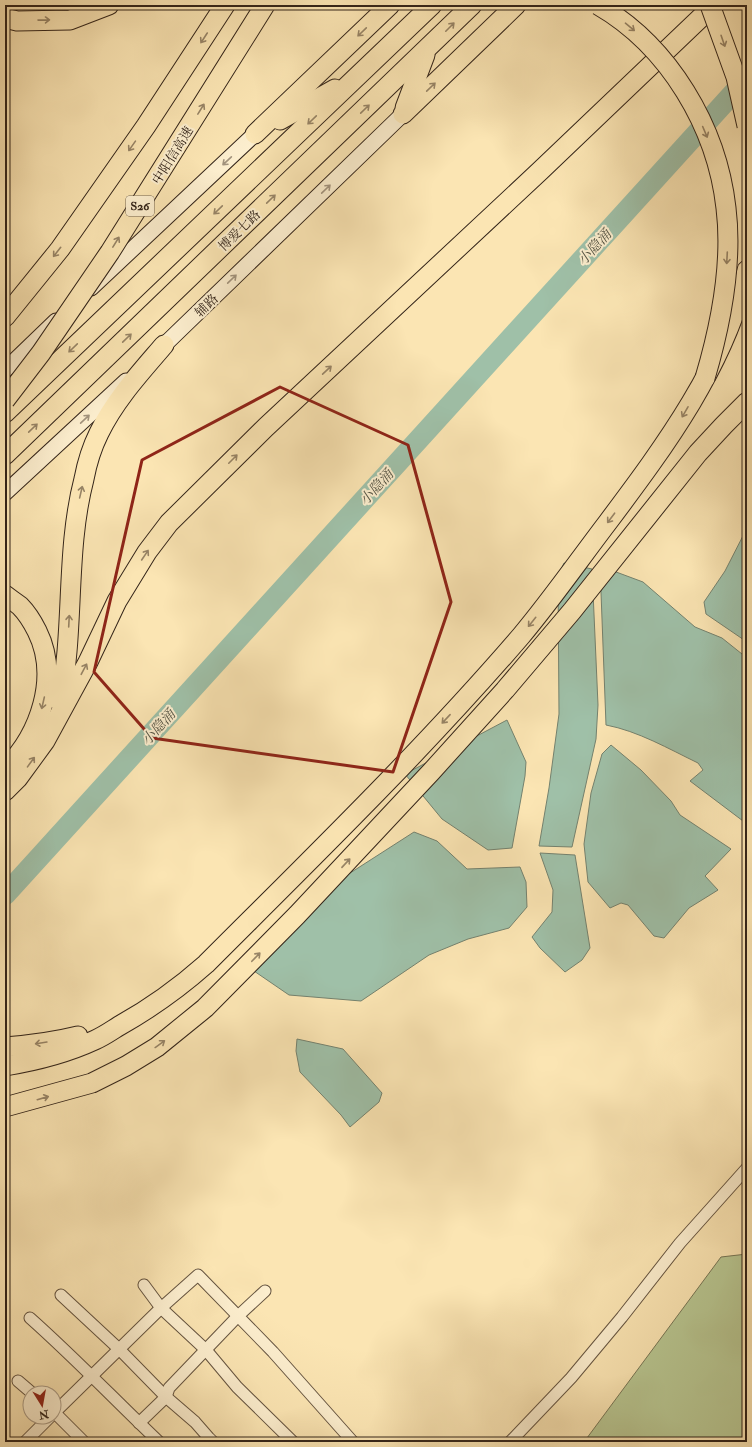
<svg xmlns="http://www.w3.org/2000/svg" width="752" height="1447" viewBox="0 0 752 1447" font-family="'IM FELL Double Pica','Noto Serif SC',serif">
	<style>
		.green { fill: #b8c691; stroke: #767555 }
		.water { fill: #9fc0a8; stroke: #74826f }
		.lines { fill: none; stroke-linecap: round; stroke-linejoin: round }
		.river { stroke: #9fc0a8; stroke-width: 21 }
		.street-casing { stroke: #655440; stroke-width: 13 }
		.secondary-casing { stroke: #332419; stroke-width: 17 }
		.highway-casing { stroke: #332419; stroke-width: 21 }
		.street { stroke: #fceece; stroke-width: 11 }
		.secondary { stroke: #fceece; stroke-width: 15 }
		.highway { stroke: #fbe5b3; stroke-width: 19 }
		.highway-bridge-casing { stroke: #332419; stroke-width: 21; stroke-linecap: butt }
		.highway-bridge { stroke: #fbe5b3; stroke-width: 19 }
		.oneway { stroke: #978466 }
		.oneway2 { stroke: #a2937d }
		.marked { fill: none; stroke: #8f2418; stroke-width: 3; stroke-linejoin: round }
		.labels { text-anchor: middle; stroke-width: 4; stroke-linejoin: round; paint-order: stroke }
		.shield { fill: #fceece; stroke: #6f614f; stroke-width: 1 }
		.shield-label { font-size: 12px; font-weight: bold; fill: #332419 }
		.street-label { font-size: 13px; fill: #332419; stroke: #fceece }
		.water-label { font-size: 14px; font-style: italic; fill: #535344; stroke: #fceece }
	</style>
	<rect width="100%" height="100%" fill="#fbe5b3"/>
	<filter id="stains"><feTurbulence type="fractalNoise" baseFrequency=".005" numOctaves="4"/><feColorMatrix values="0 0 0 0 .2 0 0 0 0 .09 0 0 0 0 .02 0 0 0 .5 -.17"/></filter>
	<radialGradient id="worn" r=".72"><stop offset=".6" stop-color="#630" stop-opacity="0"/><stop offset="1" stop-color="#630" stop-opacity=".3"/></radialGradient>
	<path class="green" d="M747,1254V1442H584L721,1257Z"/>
	<g class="water">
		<path d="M747,528V642L706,614L704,602L725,571Z"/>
		<path d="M564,563L592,569L598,705L596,739L572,847L539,846L549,788L559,714L558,576Z"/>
		<path d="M600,566L643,582L695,627L722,638L747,658V824L690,781L703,770L698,763C669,749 638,731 606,725Z"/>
		<path d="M507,720L526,762L525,776L512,848L488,850L442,819L405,774Z"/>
		<path d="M611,745L641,770L671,801L680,815L731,849L705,876L718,890L689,908L664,938L654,936L628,905L621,903L610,908L588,882L584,844L591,793L602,754Z"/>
		<path d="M414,832L437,841L467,869L520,867L526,882L527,907L509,928L468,939L429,955L361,1001L289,995L254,971L319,893Z"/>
		<path d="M540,853L575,855L590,948L582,960L565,972L540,948L532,937L552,912L553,890Z"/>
		<path d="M297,1039L343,1049L382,1093L379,1102L350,1127L341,1115L300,1072L296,1051Z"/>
	</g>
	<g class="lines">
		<path class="river" d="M5,895L747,78"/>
		<defs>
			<g id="street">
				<path d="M144,1285L161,1308L206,1350L237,1387L293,1442"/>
				<path d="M61,1295L119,1349L166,1397L195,1422L209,1438L213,1442"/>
				<path d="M30,1318C75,1358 116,1401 159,1442"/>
				<path d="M18,1381L32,1393"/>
				<path d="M54,1412L84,1442"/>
				<path d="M54,1413L161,1308L198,1275L273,1352L353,1442"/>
				<path d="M139,1423L166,1397L169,1388L238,1316L265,1291"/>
				<path d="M25,1442L50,1417"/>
				<path d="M510,1442L571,1378L622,1317L680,1243L747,1168"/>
			</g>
			<g id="secondary">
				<path d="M91,288L255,134"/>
				<path d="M157,352L403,114"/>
				<path d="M5,370L56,321"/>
				<path d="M5,493L126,381"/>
			</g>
			<g id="highway">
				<path d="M5,18L17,21L70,20L109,5"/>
				<path d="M405,108L425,55"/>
				<path d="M403,114L516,5"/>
				<path d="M280,120L335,89"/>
				<path d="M255,134L390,5"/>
				<path d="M5,317L60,249L146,126L225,5"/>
				<path d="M5,413L432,5"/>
				<path d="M5,455L472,5"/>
				<path d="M5,595C10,599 15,602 20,606C27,613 33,623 37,631C60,677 40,735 5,769"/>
				<path d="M60,702C75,629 65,552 84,479C87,463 92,447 99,433C115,400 140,373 164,345"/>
				<path d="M5,791L18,778L45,741L88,662L117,601L147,552L169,523L266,427L540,171L714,5"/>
				<path d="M5,1047C30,1045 54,1042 78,1036"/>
				<path d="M5,1066C36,1061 67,1053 95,1040C104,1036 111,1031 119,1026C151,1008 179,988 206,964C313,857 422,751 521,636C552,599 579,560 608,522C665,446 726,364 747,270"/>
				<path d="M5,1107L92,1083L126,1066L157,1047L205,1008L297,915L431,772L505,690L572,611L698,453L724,425L747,402"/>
			</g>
		</defs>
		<use href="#street" class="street-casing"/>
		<use href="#secondary" class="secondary-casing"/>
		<use href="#highway" class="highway-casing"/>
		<use href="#street" class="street"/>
		<use href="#secondary" class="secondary"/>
		<use href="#highway" class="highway"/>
		<defs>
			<g id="highway-bridge">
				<path d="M598,5C669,46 717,127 726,208C733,265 721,324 705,378"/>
				<path d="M710,5L736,77L747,126"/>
				<path d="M5,400L41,353L110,252L265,5"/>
			</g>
		</defs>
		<use href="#highway-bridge" class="highway-bridge-casing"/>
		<use href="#highway-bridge" class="highway-bridge"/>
	</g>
	<defs><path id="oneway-shaft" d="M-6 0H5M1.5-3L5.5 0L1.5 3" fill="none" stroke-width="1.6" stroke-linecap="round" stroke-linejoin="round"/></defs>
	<g class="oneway">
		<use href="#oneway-shaft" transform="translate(44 20) rotate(-1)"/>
		<use href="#oneway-shaft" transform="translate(450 27) rotate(-45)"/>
		<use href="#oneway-shaft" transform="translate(630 27) rotate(40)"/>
		<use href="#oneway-shaft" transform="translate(362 32) rotate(136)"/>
		<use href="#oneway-shaft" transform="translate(204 38) rotate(123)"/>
		<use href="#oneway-shaft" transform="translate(723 41) rotate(71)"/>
		<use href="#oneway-shaft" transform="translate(431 87) rotate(-44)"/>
		<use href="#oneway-shaft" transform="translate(201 109) rotate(-58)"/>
		<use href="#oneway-shaft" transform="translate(365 109) rotate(-44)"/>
		<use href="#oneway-shaft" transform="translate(312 120) rotate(136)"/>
		<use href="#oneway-shaft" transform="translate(705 132) rotate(67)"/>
		<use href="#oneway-shaft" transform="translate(132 146) rotate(125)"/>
		<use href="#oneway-shaft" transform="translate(271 199) rotate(-44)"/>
		<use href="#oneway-shaft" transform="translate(218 210) rotate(136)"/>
		<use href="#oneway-shaft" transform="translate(116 242) rotate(-58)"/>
		<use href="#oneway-shaft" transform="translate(57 252) rotate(128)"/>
		<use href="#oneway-shaft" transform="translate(727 258) rotate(93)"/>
		<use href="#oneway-shaft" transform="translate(127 338) rotate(-44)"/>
		<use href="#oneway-shaft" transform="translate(73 348) rotate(136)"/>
		<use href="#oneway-shaft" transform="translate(327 370) rotate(-43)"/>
		<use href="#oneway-shaft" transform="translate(685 412) rotate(120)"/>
		<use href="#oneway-shaft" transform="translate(33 428) rotate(-44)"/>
		<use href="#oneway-shaft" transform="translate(233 459) rotate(-45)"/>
		<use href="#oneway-shaft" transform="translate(81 492) rotate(-77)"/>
		<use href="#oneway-shaft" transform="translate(611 518) rotate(127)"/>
		<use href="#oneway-shaft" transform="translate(145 555) rotate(-56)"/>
		<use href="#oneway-shaft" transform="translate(69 621) rotate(-87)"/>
		<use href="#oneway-shaft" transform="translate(532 622) rotate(129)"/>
		<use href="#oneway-shaft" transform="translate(84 669) rotate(-62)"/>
		<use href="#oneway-shaft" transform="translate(43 703) rotate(103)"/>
		<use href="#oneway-shaft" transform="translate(446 719) rotate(133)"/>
		<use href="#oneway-shaft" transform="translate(31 762) rotate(-54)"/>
		<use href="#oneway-shaft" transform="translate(346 863) rotate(-47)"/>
		<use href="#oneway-shaft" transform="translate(256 957) rotate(-46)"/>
		<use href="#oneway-shaft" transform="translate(41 1043) rotate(171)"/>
		<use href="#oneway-shaft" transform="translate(160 1044) rotate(-36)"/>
		<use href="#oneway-shaft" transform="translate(43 1098) rotate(-16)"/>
	</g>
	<g class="oneway2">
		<use href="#oneway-shaft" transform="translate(227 161) rotate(137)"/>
		<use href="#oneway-shaft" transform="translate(326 189) rotate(-44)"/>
		<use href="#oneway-shaft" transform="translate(232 279) rotate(-44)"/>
		<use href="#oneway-shaft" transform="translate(85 419) rotate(-43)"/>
	</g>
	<path class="marked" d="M280,387L408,445L451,602L393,772L152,738L94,672L142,460Z"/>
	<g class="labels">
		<rect class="shield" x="126" y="196" width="28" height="20" rx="3"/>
		<g class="shield-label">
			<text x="140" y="210">S26</text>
		</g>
		<g class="street-label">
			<text transform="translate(172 155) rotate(-58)" y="5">中阳信高速</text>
			<text transform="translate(239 230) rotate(-44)" y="5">博爱七路</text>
			<text transform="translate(206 305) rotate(-44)" y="5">辅路</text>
		</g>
		<g class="water-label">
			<text transform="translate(594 247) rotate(-48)" y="5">小隐涌</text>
			<text transform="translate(376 487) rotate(-48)" y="5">小隐涌</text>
			<text transform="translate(158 727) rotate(-48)" y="5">小隐涌</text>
		</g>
	</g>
	<rect width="752" height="1447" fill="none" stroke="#fbe5b3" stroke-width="20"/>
	<rect x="6" y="6" width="740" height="1435" fill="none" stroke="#332419" stroke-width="2"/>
	<rect x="10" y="10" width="732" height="1427" fill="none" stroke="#332419"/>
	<g transform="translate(42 1405) rotate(169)"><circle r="19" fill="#fceece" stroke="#ac9d86"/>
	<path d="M0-3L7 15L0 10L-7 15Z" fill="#8f2418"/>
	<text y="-6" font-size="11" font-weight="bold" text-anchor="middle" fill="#332419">N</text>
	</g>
	<rect width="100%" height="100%" filter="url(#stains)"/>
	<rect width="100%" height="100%" fill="url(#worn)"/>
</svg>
